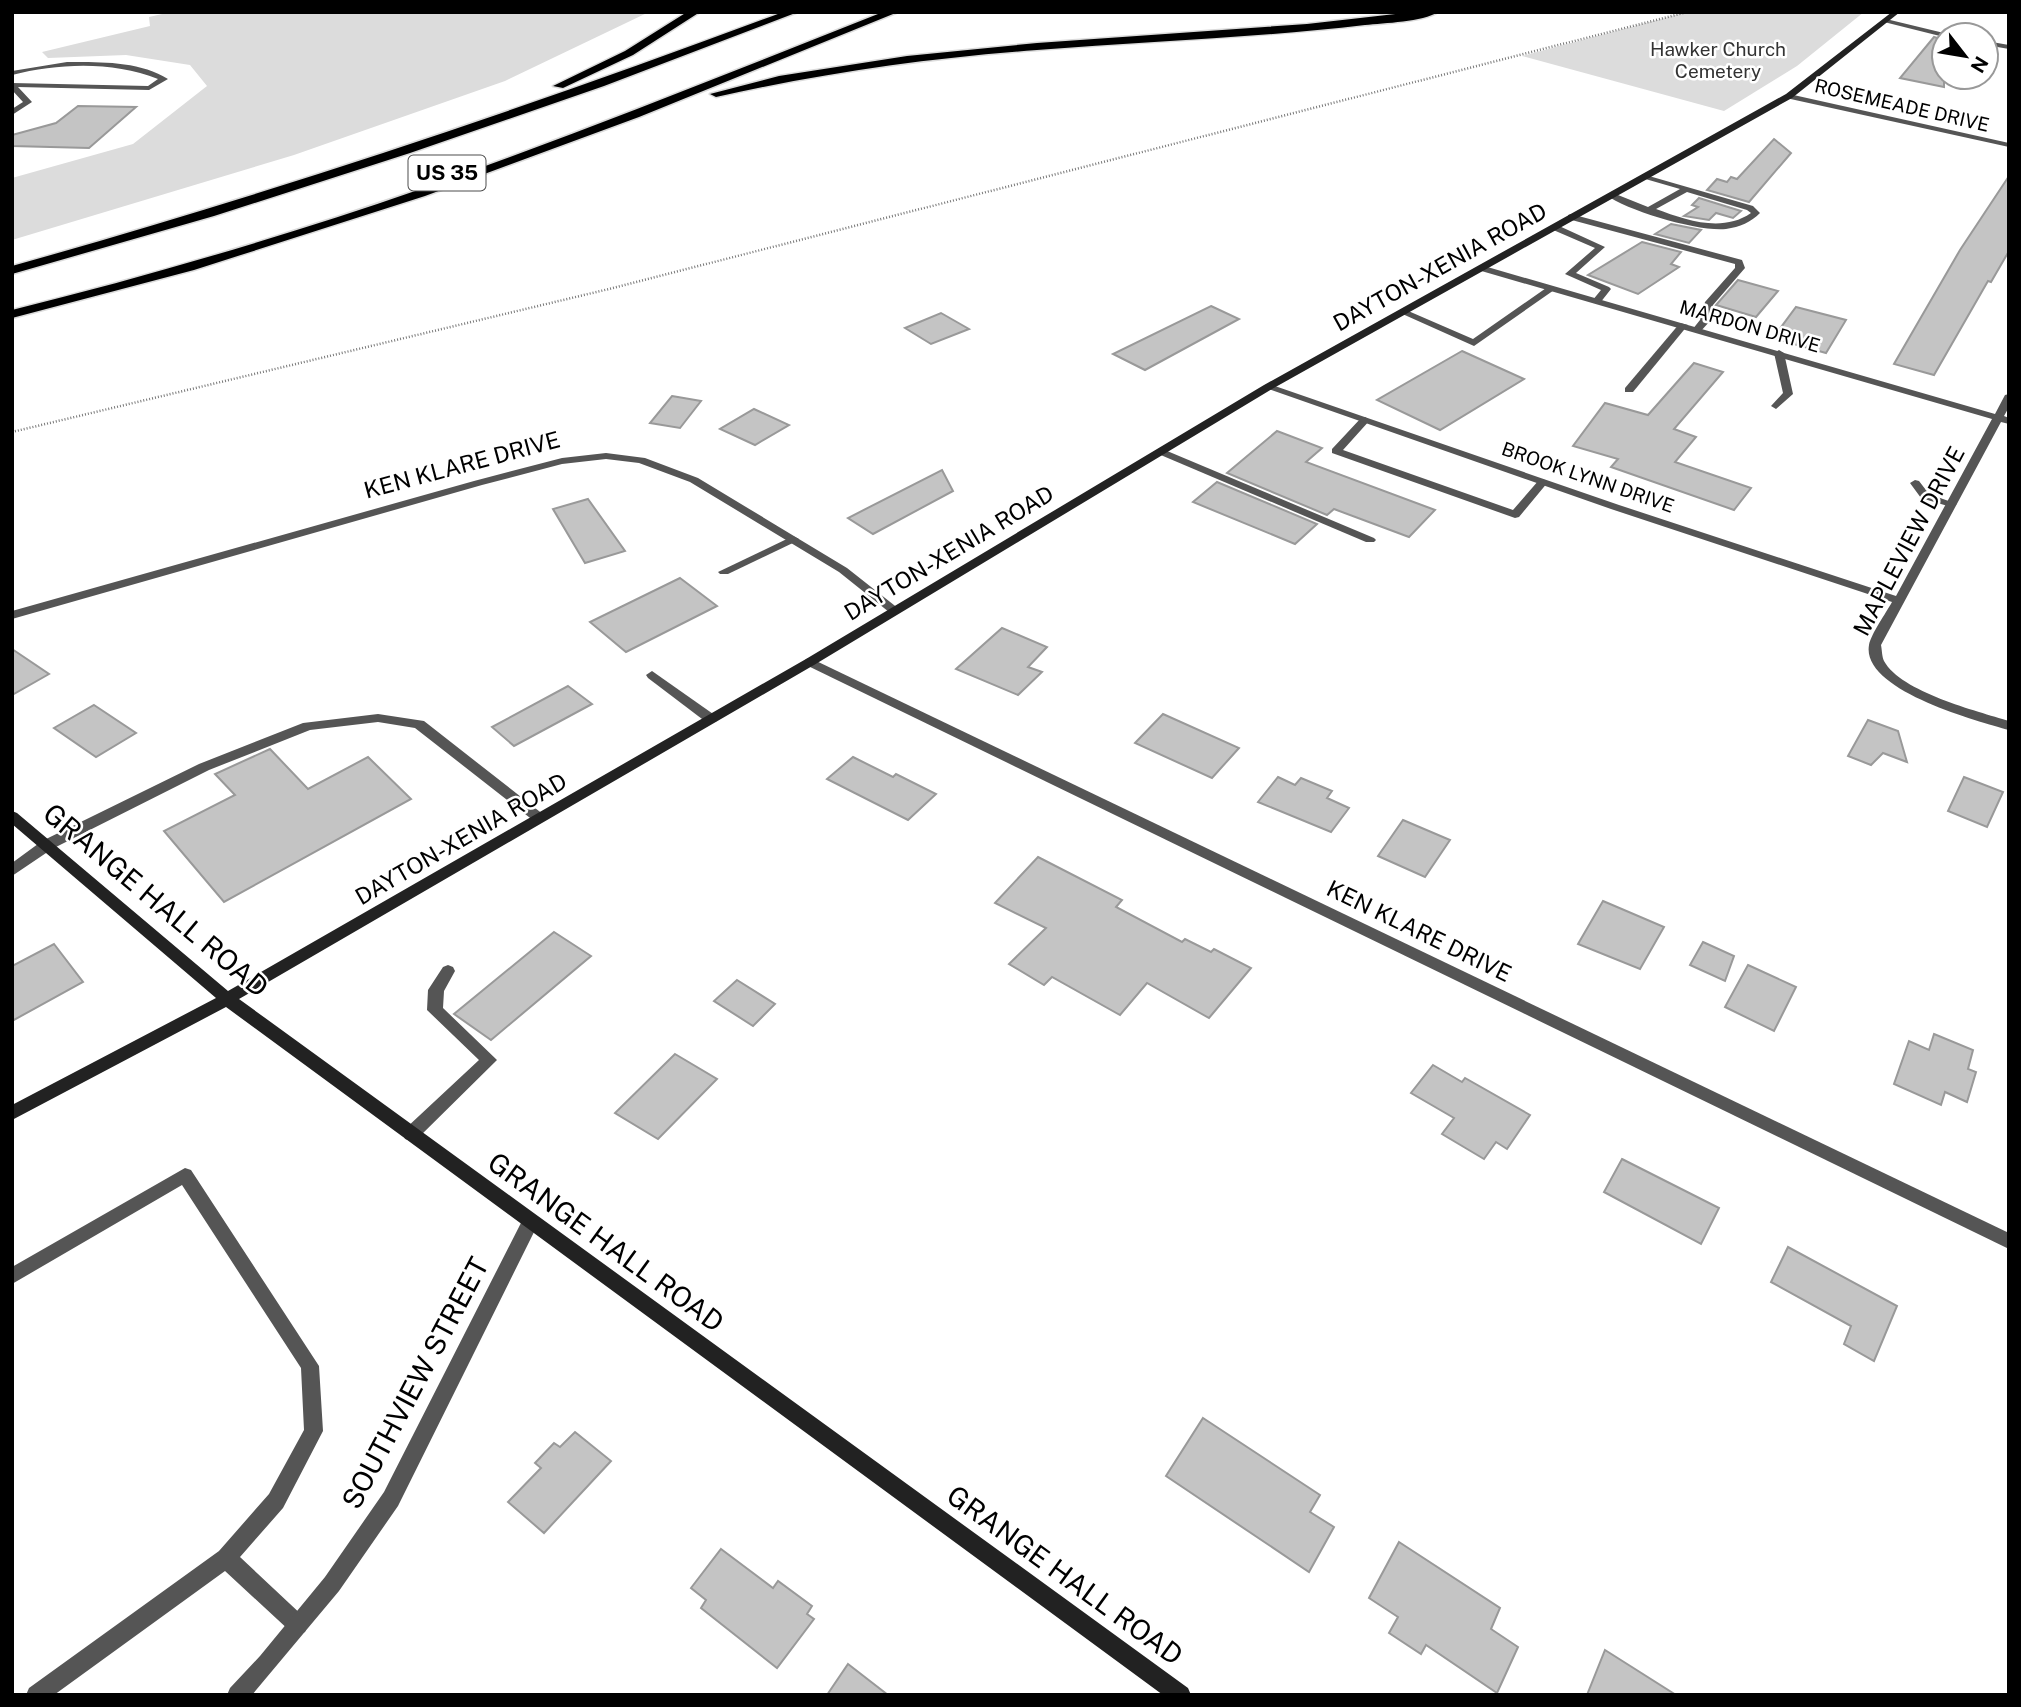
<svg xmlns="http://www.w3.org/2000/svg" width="2021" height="1707" viewBox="0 0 2021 1707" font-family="'Public Sans',sans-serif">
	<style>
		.green { fill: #dcdcdc }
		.building { fill: #c4c4c4; stroke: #999; stroke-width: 2 }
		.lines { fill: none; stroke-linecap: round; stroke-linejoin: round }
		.motorway-casing { stroke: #dbdbdb; stroke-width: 3 }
		.path { stroke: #777; stroke-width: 2.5; stroke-dasharray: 1 2; stroke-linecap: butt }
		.service { fill: #555; fill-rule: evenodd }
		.minor { fill: #555; fill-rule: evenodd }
		.secondary { fill: #222; fill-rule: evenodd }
		.motorway { fill: #000; fill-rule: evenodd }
		.labels { text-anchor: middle; stroke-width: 5; stroke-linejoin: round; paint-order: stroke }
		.far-park-label { font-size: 19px; fill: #333; stroke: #fff }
		.far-street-label { font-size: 19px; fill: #000; stroke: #fff }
		.shield { fill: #fff; stroke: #4c4c4c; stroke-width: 2 }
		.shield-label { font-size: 21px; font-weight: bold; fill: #000 }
		.street-label { font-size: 23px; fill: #000; stroke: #fff }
		.near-street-label { font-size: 28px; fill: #000; stroke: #fff }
	</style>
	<rect width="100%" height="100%" fill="#fff"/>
	<g class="green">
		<path d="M171,12H649L505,81L294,155L12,240V178L133,144L207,86L190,65L126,55L48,58L42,52L150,26L149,17Z"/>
		<path d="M1687,12H1864L1797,66L1724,111L1522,56Z"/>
	</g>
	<g class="building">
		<path d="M1934,37L1944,40V87L1900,78Z"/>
		<path d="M78,106L136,107L89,148L12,146V135L56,123Z"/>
		<path d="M1774,139L1791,153L1749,202L1707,190L1717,179L1727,182L1731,177L1737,179Z"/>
		<path d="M2009,176V251L1991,282L1988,281L1934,375L1894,364L1960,250Z"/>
		<path d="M1699,198L1741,211L1733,218L1716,213L1709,220L1684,216L1698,207L1692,205Z"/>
		<path d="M1671,224L1701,230L1689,243L1655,234Z"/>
		<path d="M1642,242L1681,252L1671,264L1679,267L1638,294L1588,275Z"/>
		<path d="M1738,280L1778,291L1756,317L1716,305Z"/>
		<path d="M1211,306L1239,319L1145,370L1113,354Z"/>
		<path d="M1796,307L1846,320L1826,353L1773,338Z"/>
		<path d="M941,313L969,329L931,344L905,328Z"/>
		<path d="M1462,351L1524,379L1440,430L1377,400Z"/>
		<path d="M1694,363L1723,372L1674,429L1696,437L1675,462L1751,488L1734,510L1611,467L1618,459L1573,446L1605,403L1648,415Z"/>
		<path d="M672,396L701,401L680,428L650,423Z"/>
		<path d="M754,409L789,425L755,445L720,429Z"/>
		<path d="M1277,431L1322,448L1306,462L1435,510L1409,537L1334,509L1327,515L1227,473Z"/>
		<path d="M942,470L953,491L873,534L848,518Z"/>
		<path d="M1217,482L1317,524L1295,544L1193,502Z"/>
		<path d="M588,499L625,551L585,563L553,509Z"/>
		<path d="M680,578L717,606L626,652L590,622Z"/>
		<path d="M1002,628L1047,647L1028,667L1042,672L1018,695L956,669Z"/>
		<path d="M12,649L49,674L12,695Z"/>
		<path d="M568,686L592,704L514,746L492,727Z"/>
		<path d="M94,705L136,733L96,757L54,728Z"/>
		<path d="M1163,714L1239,748L1212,778L1135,743Z"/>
		<path d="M1868,720L1898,731L1907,762L1883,753L1871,765L1848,756Z"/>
		<path d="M270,749L308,789L368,757L411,799L224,902L164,831L235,795L215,774Z"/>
		<path d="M853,757L893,777L896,774L936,794L908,820L827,779Z"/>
		<path d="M1278,777L1295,785L1301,778L1332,791L1327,798L1349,808L1331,832L1258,802Z"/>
		<path d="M1964,777L2003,792L1987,827L1948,811Z"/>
		<path d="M1403,820L1450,840L1425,877L1378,856Z"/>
		<path d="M1038,857L1122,900L1116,907L1182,942L1185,939L1211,952L1214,949L1251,968L1209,1018L1147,983L1120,1015L1052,977L1044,985L1009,964L1046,928L995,903Z"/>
		<path d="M1603,901L1664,927L1640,969L1578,944Z"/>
		<path d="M554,932L591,956L491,1040L454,1014Z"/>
		<path d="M1703,942L1734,956L1725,981L1690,965Z"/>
		<path d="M54,944L83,982L12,1021V966Z"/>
		<path d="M1748,965L1796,987L1774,1031L1725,1007Z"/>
		<path d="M737,980L775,1004L753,1026L714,1001Z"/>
		<path d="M1934,1034L1973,1050L1968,1069L1976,1072L1967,1102L1945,1092L1941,1105L1894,1084L1909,1041L1929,1050Z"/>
		<path d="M675,1054L717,1079L658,1139L615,1113Z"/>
		<path d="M1433,1065L1462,1082L1465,1078L1530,1115L1507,1149L1496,1142L1484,1159L1442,1134L1454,1118L1411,1093Z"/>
		<path d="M1622,1159L1719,1208L1701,1244L1604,1192Z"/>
		<path d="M1788,1247L1897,1306L1874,1361L1844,1344L1851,1326L1771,1282Z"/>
		<path d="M1203,1418L1320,1495L1310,1512L1334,1527L1309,1572L1166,1476Z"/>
		<path d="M575,1432L611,1461L544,1533L508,1502L541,1468L535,1463L554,1443L560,1447Z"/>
		<path d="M1399,1542L1500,1608L1491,1629L1518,1647L1497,1693L1426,1645L1421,1654L1389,1633L1398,1617L1369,1598Z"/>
		<path d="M721,1549L773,1588L778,1581L812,1606L807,1614L814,1619L777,1668L701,1608L706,1600L691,1588Z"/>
		<path d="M1605,1650L1676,1695H1587Z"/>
		<path d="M848,1664L888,1695H827Z"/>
	</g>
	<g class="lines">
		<defs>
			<g id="motorway">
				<path d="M687,12H700L633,55L563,88L553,86L625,51Z"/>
				<path d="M783,12H798L604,86L410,153L214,216L12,274V266C273,193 529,107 783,12Z"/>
				<path d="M883,12H898L639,117L425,196L194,270L12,318V310C149,276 285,236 418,190C575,135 729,73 883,12Z"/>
				<path d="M1413,12H1438C1423,22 1384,23 1365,25C1256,38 1146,41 1037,50C928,58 822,73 716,97L710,94L779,76L907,56L1037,43L1307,24Z"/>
			</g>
		</defs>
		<use href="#motorway" class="motorway-casing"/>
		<path class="path" d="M12,432L609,289L1687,12"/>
		<g class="service">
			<path d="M1886,19L1948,34L1950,35L1944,37L1884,22Z"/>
			<path d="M1986,41L2009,45V49L1986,45Z"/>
			<path d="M67,62C99,62 140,61 168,79L149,90L18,87L32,102L12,115V109L23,102L12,90V83L148,86L158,79C113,61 59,63 12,75V71Z"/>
			<path d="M1642,174L1753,206L1760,213C1751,222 1740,227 1726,229C1699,232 1628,211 1606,195L1613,193L1648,207L1680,189L1642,178ZM1687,192L1747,210L1751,213C1722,233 1686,220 1656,209Z"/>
			<path d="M1571,214L1742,260L1745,268L1713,305L1710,321L1700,332H1694L1692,330L1700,320L1705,302L1735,268V264L1568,219V215Z"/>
			<path d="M1551,225H1557L1605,247L1576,273L1609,287L1611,289L1600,303L1592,301L1601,290L1565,274L1595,248L1551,229Z"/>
			<path d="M1549,286L1557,288L1474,346L1398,312L1406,310L1473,339Z"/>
			<path d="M1680,323L1688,325L1633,392H1625V388Z"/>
			<path d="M1779,350L1784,353L1793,394L1776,409L1771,406L1783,393L1774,353Z"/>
			<path d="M1365,417L1370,420L1343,450L1513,510L1539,480L1543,479L1548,482L1519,517L1515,518L1332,453V449L1361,418Z"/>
			<path d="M1160,448L1374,538L1376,540L1374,542H1366L1156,453L1155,451Z"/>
			<path d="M1915,480L1919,481L1929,494L1957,504L1951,507L1921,498L1910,483Z"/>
			<path d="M793,536L799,539L797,541L728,574H720L718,572Z"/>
			<path d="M652,671L716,716L717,719L716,722H706L648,678L646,675Z"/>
			<path d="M378,714L424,721L544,815L546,818L544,821H534L415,728L378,722L310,730L209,770L52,849L12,876V863L42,841L199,764L303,723Z"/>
			<path d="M448,965L453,967L455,971L444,991L443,1008L497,1060L417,1139L411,1141L405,1139L403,1134L405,1129L479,1060L427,1010L428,990L443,967Z"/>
			<path d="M185,1168L191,1170L319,1366L323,1431L283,1508L240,1557L305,1618L308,1625L305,1632L298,1635L291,1632L225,1571L54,1695H26L29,1688L219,1551L269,1494L304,1430L301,1368L182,1185L12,1284V1267Z"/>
		</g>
		<g class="minor">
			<path d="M1789,94L2009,143V147L1786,98L1785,96Z"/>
			<path d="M1478,266H1484L1995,414L2005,395L2009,394V407L2004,416L2009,418V424L2001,422L1881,645C1882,650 1882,657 1884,661C1901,692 1977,711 2009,721V730C1977,721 1861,690 1869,645C1871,634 1886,613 1892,602L1611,509L1263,387L1272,385L1619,505L1896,596L1992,419L1478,270Z"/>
			<path d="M606,453L645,458L698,478L847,568L899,609L897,612H889L839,572L690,482L639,463L606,459L562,464L482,485L12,619V611L474,481L562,458Z"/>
			<path d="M810,658L2009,1233V1249L806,665L804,662L806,659Z"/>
			<path d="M530,1214L536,1217L539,1222L398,1506L339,1591L252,1695H227L230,1688L260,1656L325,1577L384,1492L524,1217Z"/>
		</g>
		<path class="secondary" d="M1892,12H1900L1792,98L1272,389L814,665L239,999L1188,1688L1191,1695H1163L226,1007L12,1120V1105L216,998L12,824V811L17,813L228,991L806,659L1264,385L1786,94Z"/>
		<use href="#motorway" class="motorway"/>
	</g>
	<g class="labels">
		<g class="far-park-label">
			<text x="1718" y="56">Hawker Church<tspan x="1718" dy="22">Cemetery</tspan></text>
		</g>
		<g class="far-street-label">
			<text transform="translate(1902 105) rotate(13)" y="7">ROSEMEADE DRIVE</text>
			<text transform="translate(1750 326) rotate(16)" y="7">MARDON DRIVE</text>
			<text transform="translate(1588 477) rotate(19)" y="7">BROOK LYNN DRIVE</text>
		</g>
		<rect class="shield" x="408.5" y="155.5" width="77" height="35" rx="5"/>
		<g class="shield-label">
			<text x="447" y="180">US 35</text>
		</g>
		<g class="street-label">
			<text transform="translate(1440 267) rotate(-29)" y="8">DAYTON-XENIA ROAD</text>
			<text transform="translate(462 465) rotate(-15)" y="8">KEN KLARE DRIVE</text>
			<text transform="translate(1909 541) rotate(-62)" y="8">MAPLEVIEW DRIVE</text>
			<text transform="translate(949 553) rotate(-31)" y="8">DAYTON-XENIA ROAD</text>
			<text transform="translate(461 839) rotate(-30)" y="8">DAYTON-XENIA ROAD</text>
			<text transform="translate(1419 931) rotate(26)" y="8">KEN KLARE DRIVE</text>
		</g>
		<g class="near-street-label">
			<text transform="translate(156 900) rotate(40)" y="10">GRANGE HALL ROAD</text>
			<text transform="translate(606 1242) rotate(36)" y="10">GRANGE HALL ROAD</text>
			<text transform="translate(415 1383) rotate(-62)" y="10">SOUTHVIEW STREET</text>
			<text transform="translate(1065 1575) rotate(36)" y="10">GRANGE HALL ROAD</text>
		</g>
	</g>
	<rect width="2021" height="1707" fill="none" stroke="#000000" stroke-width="28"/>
	<g transform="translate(1965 56) rotate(121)"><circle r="33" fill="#ffffff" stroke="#999999" stroke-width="2"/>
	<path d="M0-5L12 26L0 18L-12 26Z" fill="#000000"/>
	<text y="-10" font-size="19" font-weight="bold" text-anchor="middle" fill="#000000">N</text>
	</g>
</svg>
